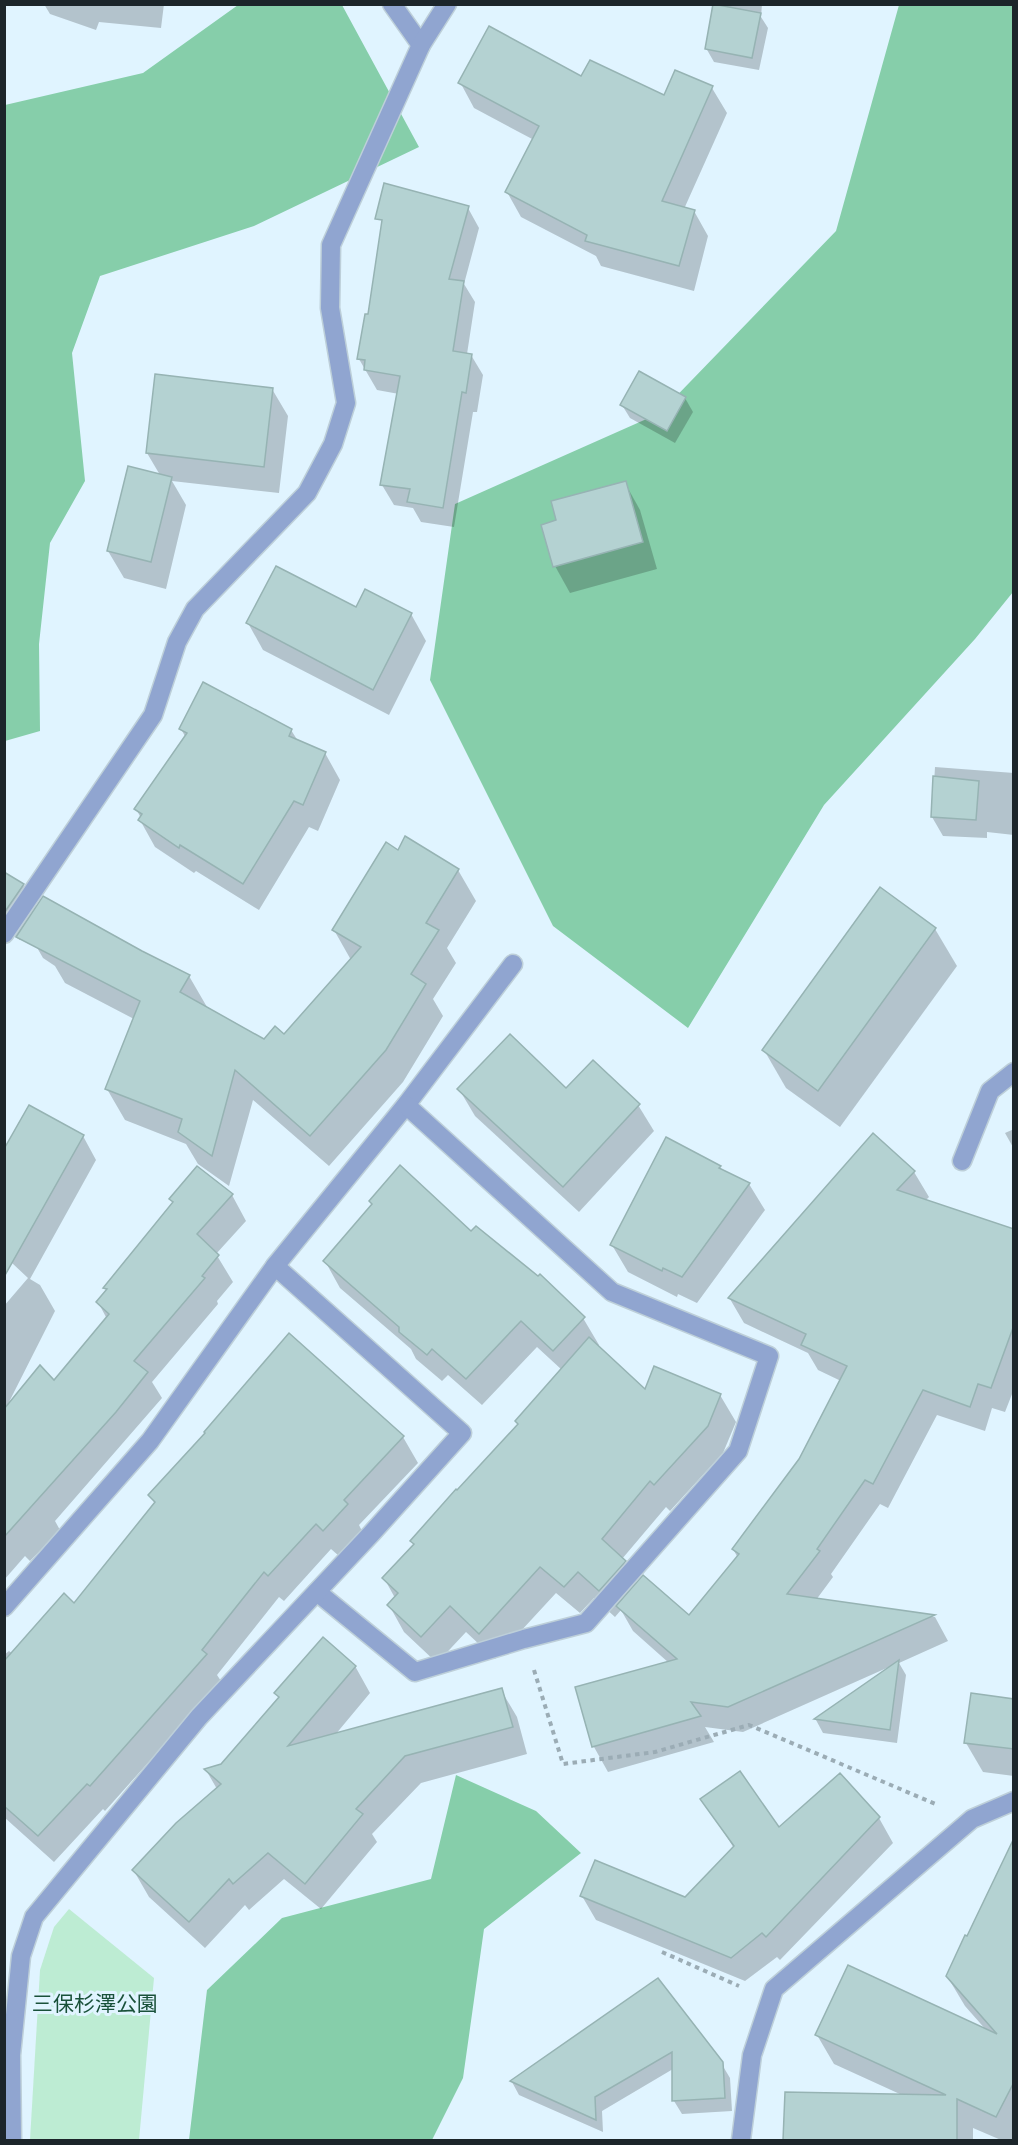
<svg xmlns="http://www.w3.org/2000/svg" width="1018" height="2145" viewBox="0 0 1018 2145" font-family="'Roboto Condensed','Noto Sans JP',sans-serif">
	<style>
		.green { fill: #bdecd3 }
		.forest { fill: #86ceaa }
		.shadow { fill: #0003 }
		.building { fill: #b4d2d2; stroke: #96b3b3; stroke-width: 1.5 }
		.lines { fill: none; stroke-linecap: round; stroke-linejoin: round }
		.minor-casing { stroke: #bdcfd9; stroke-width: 21 }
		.path { stroke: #9bacb5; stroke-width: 4; stroke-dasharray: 4.5 4.5; stroke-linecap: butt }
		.minor { stroke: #90a5d0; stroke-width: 18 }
		.labels { text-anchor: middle; stroke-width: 6; stroke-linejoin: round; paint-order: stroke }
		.park-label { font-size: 21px; fill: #19513a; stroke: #e0f4ff }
	</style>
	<rect width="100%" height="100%" fill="#e0f4ff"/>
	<path class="green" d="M69,1909L154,1978L139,2140H30L40,1970L54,1927Z"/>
	<g class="forest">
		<path d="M238,5H342L419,147L254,226L100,276L72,353L85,481L50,543L39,644L40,731L5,741V105L143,73Z"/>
		<path d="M899,5H1013V592L975,639L824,805L688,1028L553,926L430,680L455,504L660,413L836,231Z"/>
		<path d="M456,1775L536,1811L581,1853L484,1929L463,2078L432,2140H189L207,1990L282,1918L431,1879Z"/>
	</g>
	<g class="shadow">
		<path d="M44,4H164L161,28L99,22L96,30L50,14Z"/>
		<path d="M715,4H762L761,17L768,28L759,70L714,62L706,48Z"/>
		<path d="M582,79L664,97L712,88L727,113L684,209L694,211L708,236L694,291L601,266L596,256L521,217L507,192L534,140L474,108L460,82Z"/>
		<path d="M468,208L479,228L464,284L475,302L467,354L471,355L483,375L477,412H473L454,527L421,522L413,508L394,505L382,485L399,394L377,390L359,359L370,316Z"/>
		<path d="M272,389L288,416L279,493L172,481L186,505L166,589L124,578L108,551L160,475L147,453Z"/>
		<path d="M685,398L693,412L675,443L630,418L622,405Z"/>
		<path d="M625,483L640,510L657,569L570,593L555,566L558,521Z"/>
		<path d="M356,609L411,614L426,641L389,715L263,650L248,623Z"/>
		<path d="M181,729L291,730L298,741L325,753L340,780L318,831L309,827L259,910L196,871L194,873L155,847L140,820L141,818L136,809L186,738Z"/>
		<path d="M935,767L1014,773V835L987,832V838L943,836L932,817Z"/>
		<path d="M398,852L458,870L476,901L447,948L456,963L433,999L443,1016L403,1082L329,1166L253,1100L229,1186L198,1164L186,1144L125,1120L107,1089L134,1019L65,983L55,966L43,958L27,930L20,940L4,929V872L23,885L37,908L141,952L189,976L207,1007L206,1009L264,1041L284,1036L351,960L334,930Z"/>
		<path d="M935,929L957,966L840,1127L786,1088L764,1050Z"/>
		<path d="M459,1089L566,1090L638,1105L654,1131L579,1212L475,1116Z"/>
		<path d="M1014,1129V1149L1005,1133Z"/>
		<path d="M83,1136L96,1160L30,1279L40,1285L55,1311L7,1406L54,1382L107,1319L98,1302L107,1291L105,1288L174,1204L171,1199L232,1195L246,1221L216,1254L233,1282L217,1301L218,1304L152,1382L162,1398L55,1521L60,1530L30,1561L25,1556L4,1580V1306L28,1278L12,1263L4,1271Z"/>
		<path d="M720,1167L722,1172L749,1184L765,1210L697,1303L678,1294L677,1297L628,1272L612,1245Z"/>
		<path d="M914,1172L929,1197L925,1201L1014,1235V1389L1005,1412L992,1408L985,1431L937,1415L888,1508L880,1504L831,1574L833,1577L816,1600L935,1617L948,1641L899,1663L906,1675L897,1743L823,1733L816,1720L890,1669L889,1667L743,1732L705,1727L714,1742L608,1772L594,1747L577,1688L669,1663L633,1631L621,1610L615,1617L594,1598L580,1613L556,1593L495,1659L466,1632L437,1663L404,1632L389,1605L395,1598L384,1578L414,1546L412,1542L519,1426L562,1370L537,1347L482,1405L448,1375L442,1381L416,1359L411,1349L340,1288L325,1261L472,1233L583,1318L599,1345L597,1347L646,1391L720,1395L736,1422L723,1453L670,1511L666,1507L622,1559L638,1584L689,1617L738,1558L733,1549L801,1460L841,1381L818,1370L808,1353L744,1323L730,1299Z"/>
		<path d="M289,1336L403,1437L418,1463L359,1525L362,1531L339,1556L331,1549L284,1601L279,1597L217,1675L221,1681L105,1811L103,1809L54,1862L4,1817V1655L9,1651L13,1654L74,1605L155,1504L150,1495L207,1434Z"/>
		<path d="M355,1666L370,1693L335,1735L501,1690L517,1717L527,1754L421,1783L372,1834L377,1842L321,1909L284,1879L249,1910L245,1905L205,1948L149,1897L134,1871L217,1789L206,1770L222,1766L279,1699L276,1693Z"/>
		<path d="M1014,1700V1776L983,1772L966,1743Z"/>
		<path d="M840,1775L879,1818L893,1843L780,1960L777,1957L745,1981L596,1920L582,1896L685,1898L734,1848L702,1799L779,1829Z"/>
		<path d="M1014,1841V2140H1001L973,2128V2140H784L786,2093L902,2095L834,2064L817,2035L987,2031L965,2006L947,1976L968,1938Z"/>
		<path d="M658,1980L721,2063L730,2078L732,2111L682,2114L674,2101L673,2069L602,2111L603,2132L519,2095L512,2082Z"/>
	</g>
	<g class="building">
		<path d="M713,4L761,13L752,58L705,49Z"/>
		<path d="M489,26L581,76L590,60L664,95L675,70L713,86L662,201L695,210L679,266L585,241L587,235L505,192L539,126L458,83Z"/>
		<path d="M384,183L469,206L449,279L464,281L453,351L472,354L466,393L462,392L443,508L407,502L410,489L380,485L400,376L364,370L365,360L357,359L365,314H368L382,220L375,219Z"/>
		<path d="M639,371L686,397L667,431L620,405Z"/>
		<path d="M155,374L273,388L264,467L146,453Z"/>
		<path d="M128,466L172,477L151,562L107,551Z"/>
		<path d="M626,481L643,542L553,567L541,525L556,520L551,501Z"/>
		<path d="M276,566L356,607L365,589L412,613L373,690L246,623Z"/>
		<path d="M203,682L292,729L289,736L326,752L303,805L294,801L243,884L180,845L179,848L138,820L142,814L134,809L187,733L179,729Z"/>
		<path d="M933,776L979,781L976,820L931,817Z"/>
		<path d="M405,836L459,869L426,923L439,930L411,974L426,984L386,1050L310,1136L235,1070L212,1156L178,1132L182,1119L105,1089L140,1001L16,937L43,896L142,951L190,975L180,992L264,1039L275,1026L284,1034L361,947L332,930L386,842L398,850Z"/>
		<path d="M4,872L24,884L4,913Z"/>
		<path d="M880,887L936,928L818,1091L762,1050Z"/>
		<path d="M510,1034L566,1088L593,1060L640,1104L563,1187L457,1089Z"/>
		<path d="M29,1105L84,1135L4,1277V1149Z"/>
		<path d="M873,1133L915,1171L897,1190L1014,1229V1325L991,1388L978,1384L970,1407L923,1390L873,1484L865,1480L817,1549L820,1551L787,1594L935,1615L728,1707L691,1702L701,1716L592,1747L575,1687L677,1659L616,1606L643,1575L689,1615L739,1554L732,1549L799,1459L847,1366L801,1345L806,1334L728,1298Z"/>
		<path d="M666,1137L721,1166L719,1168L750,1183L682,1277L663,1268L662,1271L610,1245Z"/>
		<path d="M400,1165L471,1231L476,1226L538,1276L540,1274L585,1317L553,1351L521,1321L466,1379L432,1349L427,1355L399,1332V1327L323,1261L372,1204L369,1201Z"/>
		<path d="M197,1166L233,1194L197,1234L219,1255L202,1276L205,1278L134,1361L148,1372L116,1412L4,1537V1409L40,1365L54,1380L109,1314L96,1302L107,1289L103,1288L173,1202L169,1199Z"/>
		<path d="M289,1333L404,1436L344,1500L348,1504L323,1531L316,1524L268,1576L264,1572L202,1650L207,1654L90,1786L87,1784L38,1836L4,1806V1661L64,1593L74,1603L155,1502L148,1495L205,1433L204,1432Z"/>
		<path d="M589,1337L645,1389L654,1366L721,1394L708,1426L654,1485L650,1481L602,1539L626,1561L599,1591L578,1572L564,1587L540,1567L479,1634L450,1606L421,1637L387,1605L398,1593L382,1578L414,1544L410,1541L456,1489L457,1490L518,1424L515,1421Z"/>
		<path d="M323,1637L356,1666L288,1746L502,1688L513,1727L405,1756L356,1809L363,1814L305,1884L268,1853L233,1884L229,1879L189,1922L132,1870L176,1823L221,1784L204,1769L221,1764L279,1697L274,1693Z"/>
		<path d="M899,1660L890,1730L814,1719Z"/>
		<path d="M971,1693L1014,1699V1749L964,1743Z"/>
		<path d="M740,1771L779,1827L840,1773L880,1817L766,1937L762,1933L731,1958L580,1896L595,1860L685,1897L734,1846L700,1799Z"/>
		<path d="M1014,1838V2082L996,2117L957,2099V2140H783L785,2092L946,2095L815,2035L848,1965L997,2034L946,1976L965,1935L967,1936Z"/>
		<path d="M658,1978L723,2062L725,2098L672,2101V2052L595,2097L596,2120L510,2081Z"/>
	</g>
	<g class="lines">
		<defs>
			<g id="minor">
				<path d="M392,4L421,45"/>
				<path d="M4,934L153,715L177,642L195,609L307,493L333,444L346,403L330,308L331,245L421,45L447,4"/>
				<path d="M962,1161L990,1091L1014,1072"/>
				<path d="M275,1266L406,1105L513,964"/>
				<path d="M317,1592L415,1672L524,1639L586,1623L738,1451L769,1356L612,1292L406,1105"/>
				<path d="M4,1607L150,1441L275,1266L462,1433L371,1534L199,1717L34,1917L21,1956L11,2055L12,2140"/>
				<path d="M741,2140L752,2055L774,1989L972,1819L1014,1801"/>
			</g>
		</defs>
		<use href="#minor" class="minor-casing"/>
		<g class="path">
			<path d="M534,1670L563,1764L655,1752L749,1725L938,1805"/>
			<path d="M662,1952L739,1986"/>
		</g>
		<use href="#minor" class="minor"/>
	</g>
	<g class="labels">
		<g class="park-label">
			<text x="95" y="2011">三保杉澤公園</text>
		</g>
	</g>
	<rect width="1018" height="2145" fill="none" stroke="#1c252a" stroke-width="12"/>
</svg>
